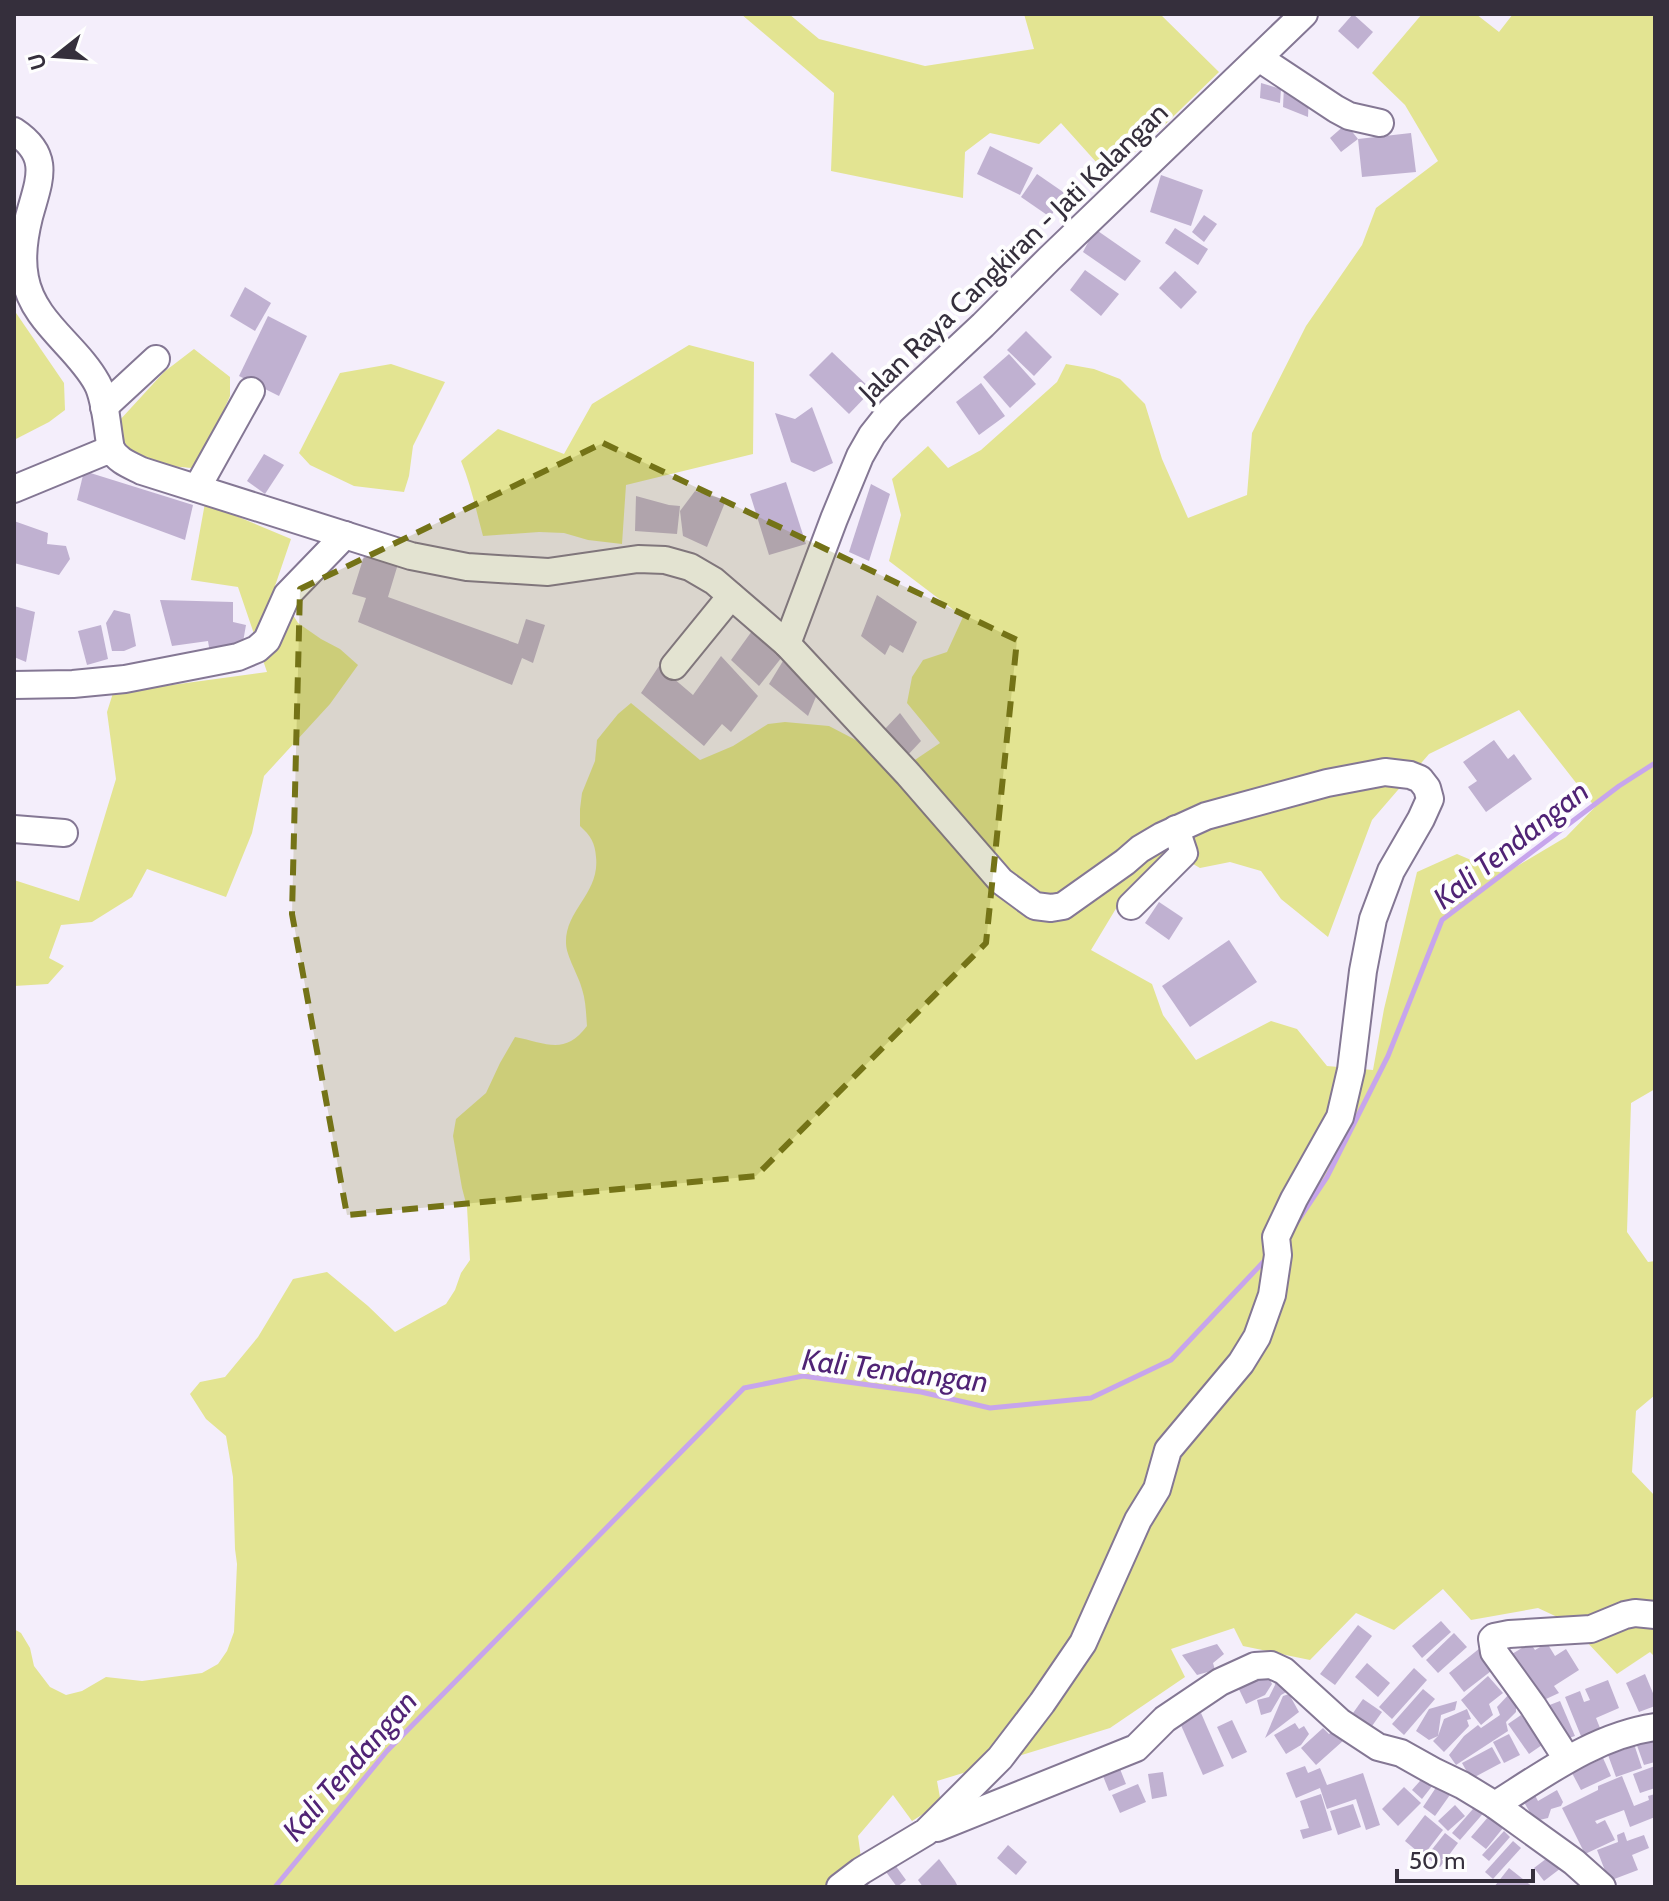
<svg xmlns="http://www.w3.org/2000/svg" width="1669" height="1901" viewBox="0 0 1669 1901" font-family="Cabin,sans-serif">
	<style>
		.green { fill: #e3e492; fill-rule: evenodd }
		.lines { fill: none; stroke-linecap: round; stroke-linejoin: round }
		.stream { stroke: #c7a5ec; stroke-width: 5 }
		.building { fill: #c0b1d1 }
		.minor-casing { stroke: #847794; stroke-width: 30 }
		.minor { stroke: #fff; stroke-width: 26 }
		.marked { fill: #747317; fill-opacity: 0.2; stroke: #747317; stroke-width: 6; stroke-dasharray: 16 10; stroke-linejoin: round }
		.labels { text-anchor: middle; stroke-width: 8; stroke-linejoin: round; paint-order: stroke }
		.street-label { font-size: 28px; fill: #352f3c; stroke: #fefefe }
		.water-label { font-size: 30px; font-style: italic; fill: #502375; stroke: #fefefe }
	</style>
	<rect width="100%" height="100%" fill="#f4eefb"/>
	<g class="green">
		<path d="M741,14H789L819,39L925,66L1034,49L1024,14H1160L1219,72L1143,146L1106,173L1061,123L1039,144L990,133L965,152L963,198L831,171L834,93Z"/>
		<path d="M1422,14H1476L1499,32L1513,14H1655V1089L1631,1103L1627,1232L1648,1262L1655,1261V1395L1636,1411L1632,1472L1655,1496V1657L1650,1652L1617,1674L1568,1622L1538,1608L1471,1620L1443,1589L1394,1630L1356,1613L1310,1660L1243,1646L1234,1628L1171,1649L1185,1677L1110,1728L937,1781L941,1803L912,1821L893,1795L858,1836L865,1887H14V1629L21,1633L30,1648L34,1666L50,1687L66,1695L82,1691L106,1677L142,1681L202,1673L218,1664L227,1651L234,1632L237,1564L235,1549L233,1477L226,1436L206,1419L190,1394L200,1382L225,1377L258,1337L293,1279L327,1272L368,1306L395,1332L446,1304L455,1290L461,1273L470,1260L467,1207L462,1188L453,1136L456,1119L486,1093L500,1063L515,1037C547,1043 564,1056 587,1026C586,1014 586,1001 582,989C579,976 566,956 566,943C565,910 600,893 596,857C595,843 591,836 580,826V809L582,793L595,761L597,740L618,714L631,703L700,760L733,746L768,724L785,722L829,726L854,739L875,753L897,772L940,743L907,703L912,677L923,660L947,652L963,617L889,561L901,515L892,479L928,446L948,468L981,450L1057,382L1066,364L1094,369L1120,379L1145,404L1162,459L1188,518L1247,495L1252,433L1306,326L1362,245L1376,208L1438,161L1405,105L1372,73ZM1519,710L1595,807L1566,837L1504,874L1457,854L1417,872L1384,1009L1373,1070L1327,1066L1297,1029L1271,1021L1196,1060L1163,1015L1152,984L1091,950L1129,887L1158,862L1181,857L1200,868L1230,862L1261,871L1281,899L1328,937L1372,820L1429,754Z"/>
		<path d="M14,310L64,383L65,410L49,422L14,440Z"/>
		<path d="M689,345L754,362L753,454L626,485L622,544L588,540L564,533L539,532L483,536C476,510 471,485 461,461L498,429L564,454L592,404Z"/>
		<path d="M194,349L230,377V396L211,439L192,468C152,464 126,468 119,421L164,372Z"/>
		<path d="M391,364L445,382L413,446L409,476L404,492L354,486L310,465L299,453L340,373Z"/>
		<path d="M205,503L291,539L275,586L298,623L321,639L340,649L358,665L330,704L264,776L252,833L226,897L147,869L132,897L92,922L61,925L49,958L64,966L48,984L14,986V880L79,901L116,779L107,712L113,693L267,672L238,587L191,580Z"/>
	</g>
	<g class="lines">
		<g class="stream">
			<path d="M1295,1225L1327,1177L1388,1056L1442,920L1619,786L1655,763"/>
			<path d="M275,1887L387,1751L744,1388L803,1376L921,1392L990,1408L1091,1398L1171,1360L1268,1257"/>
		</g>
	</g>
	<g class="building">
		<path d="M1353,14L1373,32L1358,49L1338,31Z"/>
		<path d="M1261,83L1281,89L1280,103L1260,98Z"/>
		<path d="M1284,86L1309,95L1308,117L1283,107Z"/>
		<path d="M1346,124L1358,139L1411,133L1416,172L1362,177L1358,139L1341,152L1330,138Z"/>
		<path d="M990,146L1033,168L1020,195L977,174Z"/>
		<path d="M1037,174L1066,194L1050,217L1021,197Z"/>
		<path d="M1161,175L1203,190L1191,226L1150,212Z"/>
		<path d="M1204,215L1217,224L1204,242L1192,232Z"/>
		<path d="M1175,228L1208,249L1198,265L1165,243Z"/>
		<path d="M1095,229L1141,261L1125,281L1083,252Z"/>
		<path d="M1085,270L1119,294L1101,316L1070,290Z"/>
		<path d="M1175,271L1197,292L1181,309L1159,288Z"/>
		<path d="M245,287L271,303L255,331L230,316Z"/>
		<path d="M268,316L307,336L279,396L239,376Z"/>
		<path d="M1026,331L1052,357L1034,376L1007,350Z"/>
		<path d="M832,352L872,390L849,414L809,375Z"/>
		<path d="M1009,354L1036,384L1010,408L983,377Z"/>
		<path d="M981,383L1005,416L979,435L956,402Z"/>
		<path d="M812,407L833,463L814,472L791,462L775,413L795,419Z"/>
		<path d="M264,454L284,465L265,494L247,481Z"/>
		<path d="M84,471L193,505L185,540L77,500Z"/>
		<path d="M786,482L806,544L769,555L750,494Z"/>
		<path d="M871,484L890,494L869,561L849,552Z"/>
		<path d="M695,491L726,500L707,547L683,536L680,511Z"/>
		<path d="M636,496L669,505L680,506L677,534L635,531Z"/>
		<path d="M14,521L48,533L47,544L66,546L70,559L59,575L14,563Z"/>
		<path d="M365,553L398,564L388,597L518,644L526,619L545,625L533,663L522,658L512,685L358,622L366,598L352,594Z"/>
		<path d="M877,595L917,622L903,653L890,645L885,655L861,636Z"/>
		<path d="M160,600L233,602V622L246,625L243,642L210,653L208,641L172,646Z"/>
		<path d="M14,606L35,612L26,662L14,657Z"/>
		<path d="M114,610L130,614L136,646L124,651H112L106,623Z"/>
		<path d="M101,625L108,659L87,665L78,631Z"/>
		<path d="M752,631L782,657L759,686L731,660Z"/>
		<path d="M721,656L758,696L731,732L722,724L704,746L641,693L659,666L693,695Z"/>
		<path d="M786,656L820,687L808,716L769,684Z"/>
		<path d="M900,713L921,741L905,758L883,731Z"/>
		<path d="M1494,740L1508,759L1514,754L1532,779L1486,812L1468,787L1477,781L1463,762Z"/>
		<path d="M1159,902L1183,918L1169,940L1145,923Z"/>
		<path d="M1229,940L1257,982L1190,1027L1162,986Z"/>
		<path d="M1441,1621L1451,1632L1422,1658L1412,1646Z"/>
		<path d="M1358,1625L1372,1636L1335,1685L1320,1674Z"/>
		<path d="M1454,1633L1467,1647L1438,1673L1426,1660Z"/>
		<path d="M1530,1643L1535,1650L1547,1643L1555,1656L1566,1649L1579,1670L1554,1686L1559,1693L1546,1699L1512,1654Z"/>
		<path d="M1217,1644L1224,1654L1213,1663L1215,1670L1197,1675L1182,1655Z"/>
		<path d="M1480,1648L1495,1668L1464,1692L1449,1673Z"/>
		<path d="M1367,1663L1390,1683L1378,1697L1355,1677Z"/>
		<path d="M1414,1668L1427,1680L1392,1719L1379,1707Z"/>
		<path d="M1265,1669L1272,1684L1265,1695L1246,1704L1236,1683Z"/>
		<path d="M1645,1674L1655,1698V1706L1639,1712L1626,1683Z"/>
		<path d="M1488,1676L1503,1693L1489,1704L1493,1715L1481,1725L1461,1700Z"/>
		<path d="M1274,1677L1290,1690L1281,1695L1271,1712L1261,1715L1257,1700L1269,1697L1275,1685Z"/>
		<path d="M1608,1680L1619,1708L1596,1718L1602,1733L1583,1741L1565,1697L1580,1691L1584,1702L1590,1700L1585,1689Z"/>
		<path d="M1423,1689L1435,1699L1404,1735L1392,1724Z"/>
		<path d="M1512,1691L1516,1702V1712L1506,1722L1508,1731L1456,1765L1449,1755L1464,1736L1478,1725L1481,1728L1500,1715L1497,1707Z"/>
		<path d="M1289,1694L1299,1712L1265,1738L1283,1696Z"/>
		<path d="M1363,1699L1382,1712L1372,1726L1353,1713Z"/>
		<path d="M1457,1701L1455,1710L1441,1715L1438,1736L1444,1719L1467,1709L1471,1719L1467,1720L1469,1726L1444,1752L1433,1741L1438,1736L1429,1740L1416,1731L1429,1709Z"/>
		<path d="M1560,1701L1575,1736L1563,1740L1547,1706Z"/>
		<path d="M1201,1713L1224,1766L1203,1775L1180,1723Z"/>
		<path d="M1521,1715L1542,1745L1529,1754L1508,1724Z"/>
		<path d="M1232,1720L1247,1752L1232,1759L1217,1727Z"/>
		<path d="M1295,1723L1299,1729L1304,1726L1309,1734L1301,1745L1286,1754L1274,1735Z"/>
		<path d="M1323,1728L1329,1734L1335,1729L1344,1740L1316,1765L1301,1748Z"/>
		<path d="M1655,1733V1762L1644,1765L1635,1740Z"/>
		<path d="M1509,1734L1520,1755L1504,1763L1493,1742Z"/>
		<path d="M1634,1744L1642,1768L1616,1777L1608,1755L1626,1749L1625,1747Z"/>
		<path d="M1492,1747L1501,1763L1471,1779L1462,1763Z"/>
		<path d="M1603,1758L1611,1776L1581,1790L1572,1773Z"/>
		<path d="M1118,1764L1126,1784L1109,1791L1101,1771Z"/>
		<path d="M1305,1766L1308,1773L1320,1768L1327,1785L1363,1773L1380,1825L1366,1830L1356,1799L1327,1809L1320,1788L1296,1798L1286,1773Z"/>
		<path d="M1655,1766V1788L1640,1793L1633,1774Z"/>
		<path d="M1163,1772L1167,1796L1152,1799L1148,1774Z"/>
		<path d="M1427,1773L1436,1781L1422,1799L1412,1790Z"/>
		<path d="M1622,1776L1634,1806L1649,1800L1648,1796L1655,1794V1817L1630,1827L1624,1810L1595,1821L1597,1824L1605,1820L1615,1840L1585,1854L1562,1808L1598,1790V1786Z"/>
		<path d="M1439,1783L1452,1792L1435,1816L1423,1807Z"/>
		<path d="M1138,1784L1146,1802L1120,1813L1112,1795Z"/>
		<path d="M1530,1786L1538,1801L1557,1790L1563,1802L1561,1806L1551,1809L1548,1818L1535,1821L1518,1792Z"/>
		<path d="M1404,1787L1421,1803L1398,1826L1382,1809Z"/>
		<path d="M1321,1794L1332,1830L1303,1839L1300,1830L1309,1828L1300,1801Z"/>
		<path d="M1479,1802L1487,1809L1460,1840L1452,1833Z"/>
		<path d="M1353,1804L1361,1827L1338,1835L1330,1811Z"/>
		<path d="M1455,1805L1465,1816L1448,1831L1438,1821Z"/>
		<path d="M1425,1815L1443,1830L1423,1856L1405,1841Z"/>
		<path d="M1489,1816L1503,1828L1486,1849L1471,1837Z"/>
		<path d="M1504,1831L1510,1837L1489,1861L1482,1855Z"/>
		<path d="M1624,1832L1627,1841L1644,1835L1649,1848L1632,1855L1638,1870L1609,1881L1597,1850L1618,1842L1617,1835Z"/>
		<path d="M1445,1833L1458,1843L1440,1867L1426,1857Z"/>
		<path d="M1513,1841L1521,1848L1493,1879L1485,1872Z"/>
		<path d="M1008,1845L1027,1862L1016,1875L997,1858Z"/>
		<path d="M1555,1852L1565,1865L1544,1881L1534,1868Z"/>
		<path d="M890,1858L906,1880L897,1887L881,1865Z"/>
		<path d="M939,1859L955,1881L958,1887H923L918,1880Z"/>
		<path d="M1509,1868L1533,1887H1494Z"/>
	</g>
	<g class="lines">
		<defs>
			<g id="minor">
				<path d="M1259,58L1336,109L1349,116L1380,123"/>
				<path d="M14,131C52,156 39,180 29,217C24,237 21,258 25,278C33,322 77,346 97,383C106,399 107,430 111,449"/>
				<path d="M104,407L156,359"/>
				<path d="M197,488L251,391"/>
				<path d="M14,489L111,449C118,461 130,465 142,471L411,556L467,567L548,572L638,559L665,560L690,567L714,581L787,644L908,774L1001,881L1035,906L1051,908L1063,906L1125,862L1140,849L1162,836L1206,816L1327,783L1385,772L1410,775L1420,779L1427,788L1430,799L1421,819L1391,871L1373,919L1363,971L1351,1070L1340,1117L1294,1199L1276,1237L1278,1255L1272,1295L1257,1337L1241,1363L1168,1450L1157,1489L1138,1520L1083,1643L1042,1703L1000,1758L926,1832L861,1871L840,1887"/>
				<path d="M787,644L834,519L860,456L872,435L891,411L983,325L1049,259L1304,14"/>
				<path d="M674,666L731,596"/>
				<path d="M14,685L73,684L125,679L238,657L257,649L267,640L287,595L345,535"/>
				<path d="M14,829L64,833"/>
				<path d="M1131,906L1184,853L1176,829"/>
				<path d="M1567,1759L1533,1706L1494,1652L1492,1639L1494,1637L1509,1634L1591,1629L1625,1615L1635,1613L1655,1615"/>
				<path d="M1495,1805L1574,1862L1602,1887"/>
				<path d="M937,1828L1136,1748L1165,1719L1220,1682L1255,1666L1271,1665L1284,1671L1340,1722L1378,1747L1401,1753L1435,1772L1462,1785L1495,1805C1546,1773 1595,1736 1655,1727"/>
			</g>
		</defs>
		<use href="#minor" class="minor-casing"/>
		<use href="#minor" class="minor"/>
	</g>
	<path class="marked" d="M603,443L1017,640L986,943L756,1176L347,1215L292,914L300,589Z"/>
	<g class="labels">
		<g class="street-label">
			<text transform="translate(1013 252) rotate(-44)" y="10">Jalan Raya Cangkiran - Jati Kalangan</text>
		</g>
		<g class="water-label">
			<text transform="translate(1511 845) rotate(-38)" y="10">Kali Tendangan</text>
			<text transform="translate(895 1371) rotate(7)" y="10">Kali Tendangan</text>
			<text transform="translate(350 1766) rotate(-49)" y="10">Kali Tendangan</text>
		</g>
	</g>
	<rect width="1669" height="1901" fill="none" stroke="#352f3c" stroke-width="32"/>
	<g transform="translate(56 56) rotate(253)" stroke="#fefefe" stroke-width="6" paint-order="stroke">
	<path d="M0-6L14 30L0 20L-14 30Z" fill="#352f3c"/>
	<text y="-12" font-size="22" font-weight="bold" text-anchor="middle" fill="#352f3c">U</text>
	</g>
	<path d="M1397 1869v12h136v-12" fill="none" stroke="#352f3c" stroke-width="4"/>
	<text x="1409" y="1869" font-size="24" fill="#352f3c" stroke="#fefefe" stroke-width="6" paint-order="stroke">50 m</text>
</svg>
